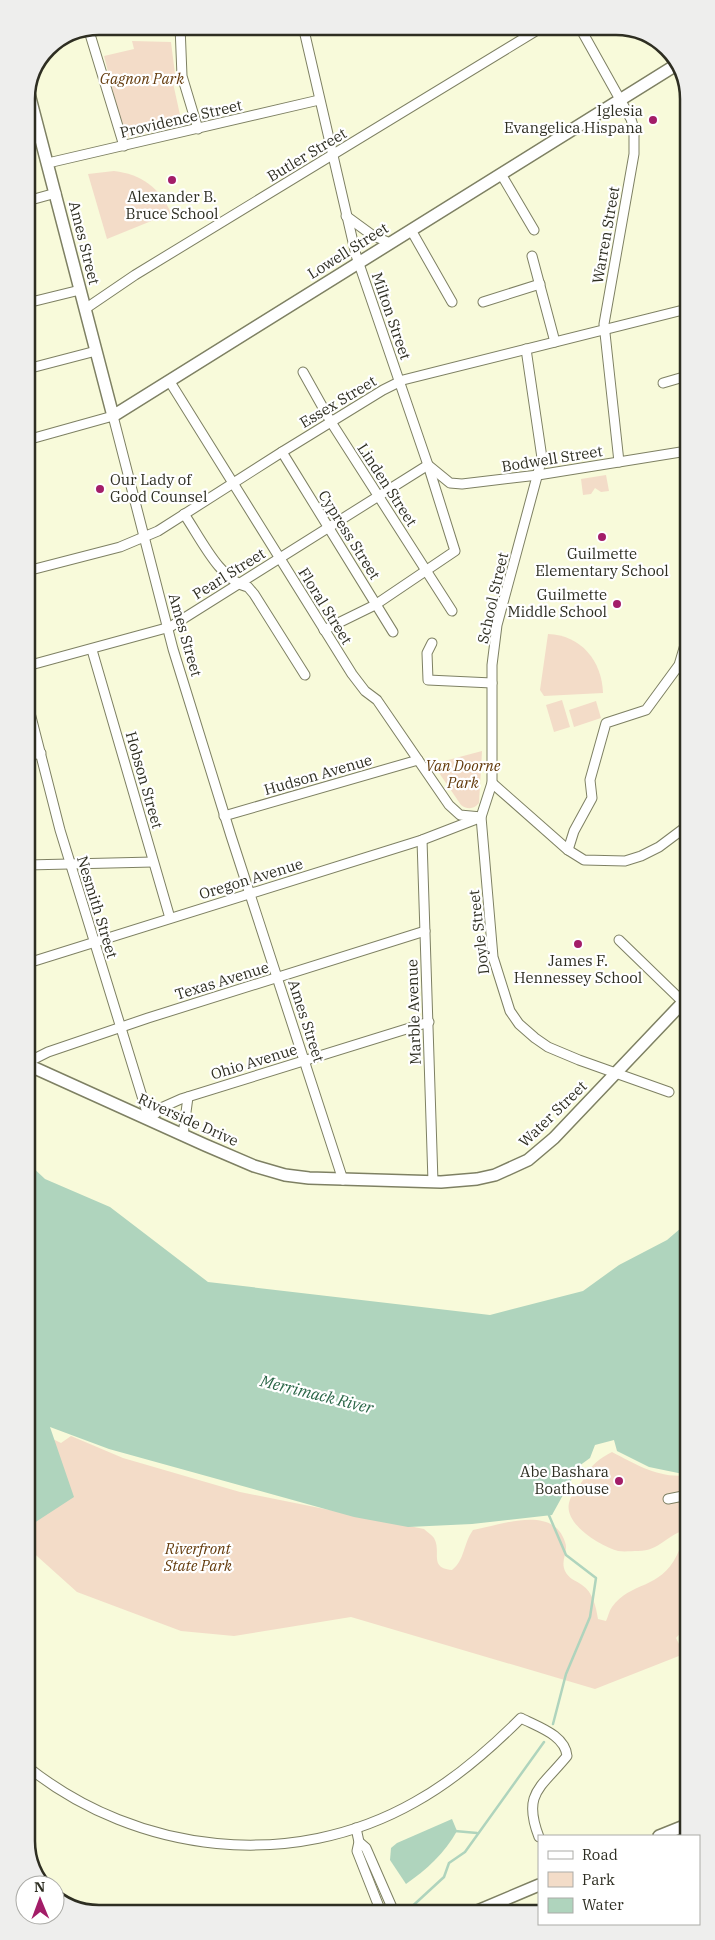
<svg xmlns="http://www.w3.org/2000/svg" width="715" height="1940" viewBox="0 0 715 1940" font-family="'IBM Plex Serif',serif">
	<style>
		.green { fill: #f3dcc8 }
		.water { fill: #afd4bd }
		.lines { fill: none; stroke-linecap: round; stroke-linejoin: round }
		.stream { stroke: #afd4bd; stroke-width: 2.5 }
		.street-casing { stroke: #7e8063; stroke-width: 11 }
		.secondary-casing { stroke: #7e8063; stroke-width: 14 }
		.street { stroke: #fff; stroke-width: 9 }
		.secondary { stroke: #fff; stroke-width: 11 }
		.poi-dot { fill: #a31d68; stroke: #fff; stroke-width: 2 }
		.labels { text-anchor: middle; stroke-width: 4.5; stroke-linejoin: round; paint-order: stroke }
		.park-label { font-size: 15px; font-style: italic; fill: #633a0b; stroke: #fff }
		.poi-label { font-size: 15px; fill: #2e2e22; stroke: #fff; text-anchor: end }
		.street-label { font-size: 15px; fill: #2e2e22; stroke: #fff }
		.water-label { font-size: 16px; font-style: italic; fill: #296546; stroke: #fff }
		.rim { fill: none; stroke: #2e2e22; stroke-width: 2.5 }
	</style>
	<rect width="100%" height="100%" fill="#f8fada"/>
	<g class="green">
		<path d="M132,41L171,42L176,82L173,83L182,124L125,138L104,56L134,49Z"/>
		<path d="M114,171C141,174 160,188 171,213L107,239L88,174Z"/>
		<path d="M606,475L609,491L601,492L595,488L591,494L583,495L581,479Z"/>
		<path d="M548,634C581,635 602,661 603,693L544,696L540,690Z"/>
		<path d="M562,700L570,727L554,732L546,705Z"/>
		<path d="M596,701L601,718L574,727L569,710Z"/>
		<path d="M482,751L479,803C474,809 468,810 461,805L433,764Z"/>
		<path d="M28,1427L61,1443L71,1436L123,1458L240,1492L424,1529C427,1532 432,1535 434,1538C442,1552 428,1568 452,1570C465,1560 463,1544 473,1530C501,1525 553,1504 565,1542C569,1552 560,1560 565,1571C569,1579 575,1580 582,1585C593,1592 596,1607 598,1619L606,1621C608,1617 609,1611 612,1607C631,1581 660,1590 677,1555C681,1546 685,1539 686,1530C667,1534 660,1551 638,1551C632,1551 624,1552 618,1551C601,1546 564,1525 569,1503C571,1493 580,1486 585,1477C592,1464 599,1459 612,1452C637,1465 660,1479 688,1475V1625L676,1638L684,1654L595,1689L351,1617L234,1636L181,1631L77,1592L28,1548Z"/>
	</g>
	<g class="water">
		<path d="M28,1163L45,1179L110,1207L208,1282L490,1315L583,1291L619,1265L667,1240L688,1222V1470L683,1474L649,1467L617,1451L614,1440L595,1445L590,1458L579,1466L552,1515L472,1524L408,1527L354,1517L109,1449L50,1427L74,1497L28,1527Z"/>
		<path d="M452,1819L457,1831C445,1853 426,1870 406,1884L390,1860L391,1848L397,1843Z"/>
	</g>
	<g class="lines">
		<g class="stream">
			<path d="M548,1513L566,1555L596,1578L590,1617L566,1674L553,1724"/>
			<path d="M455,1831L477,1833"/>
			<path d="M406,1912L444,1877L449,1863L465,1852L544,1742"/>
		</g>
		<defs>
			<g id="street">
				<path d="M180,26L182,76L198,129"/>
				<path d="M303,26L356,255L428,465L455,551L375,605L324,630"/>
				<path d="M579,26L631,119L634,129V154L604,324L619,462"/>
				<path d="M89,31L124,146"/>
				<path d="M48,163L319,100"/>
				<path d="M501,174L534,230"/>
				<path d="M27,201L56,193"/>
				<path d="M346,216L372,235L390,243"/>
				<path d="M411,230L452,302"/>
				<path d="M532,256L555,342"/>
				<path d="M483,302L540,284"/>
				<path d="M27,303L80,290"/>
				<path d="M85,309L135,275L544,26"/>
				<path d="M526,349L542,458L497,625L492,665V783L481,817L493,957L510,1011L519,1024L535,1038L548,1047L579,1060L669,1092"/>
				<path d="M27,369L96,351"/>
				<path d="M303,372L331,422L452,611"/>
				<path d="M170,382L352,674L365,691L377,700L449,805L460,815L481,817"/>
				<path d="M663,383L687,376"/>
				<path d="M27,440L113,416L173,649L231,836L343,1180"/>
				<path d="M282,452L393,632"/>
				<path d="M184,514C200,537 220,581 248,587L254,594L305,675"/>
				<path d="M27,571L120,547L158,531L282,452L383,390L403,380L687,309"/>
				<path d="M432,643L427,653L428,680L492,683"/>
				<path d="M92,650L170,918"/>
				<path d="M27,666L170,627L428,465L450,483L462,484L538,475L687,451"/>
				<path d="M27,701L60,830L149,1119L163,1107L181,1099L429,1022"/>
				<path d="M27,756L41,753"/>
				<path d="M492,783L568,850L584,860L625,861L641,856L659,847L687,826"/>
				<path d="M224,816L418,760"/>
				<path d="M422,840L433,1182"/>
				<path d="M568,850L574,831L592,798L590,780L606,723L646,710L679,665L687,638"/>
				<path d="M27,865L153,862"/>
				<path d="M619,940L683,1002"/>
				<path d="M28,963L422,840L479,818"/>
				<path d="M28,1043V1052"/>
				<path d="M28,1062L48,1052L148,1018L425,931"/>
				<path d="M183,1135L188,1097"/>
				<path d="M668,1499L688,1495"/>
				<path d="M29,1768C138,1854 292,1872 415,1802C455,1780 489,1750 521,1718C538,1727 565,1735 567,1756C541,1788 522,1793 539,1837"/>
				<path d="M356,1828L359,1842L357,1851L381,1912"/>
				<path d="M359,1842L366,1848L394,1912"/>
			</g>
			<g id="secondary">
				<path d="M28,90L113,416L676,65"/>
				<path d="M28,1065L205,1145L254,1166L285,1175L309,1178L441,1182L477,1179L495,1175L528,1160L554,1138L688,997"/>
				<path d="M659,1836L689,1824"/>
				<path d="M475,1912L539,1885"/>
			</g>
		</defs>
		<use href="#street" class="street-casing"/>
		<use href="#secondary" class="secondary-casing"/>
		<use href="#street" class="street"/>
		<use href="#secondary" class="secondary"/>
	</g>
	<g class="poi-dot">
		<circle cx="653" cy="120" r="5"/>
		<circle cx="172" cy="180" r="5"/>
		<circle cx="100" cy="489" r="5"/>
		<circle cx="602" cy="537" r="5"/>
		<circle cx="617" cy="604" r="5"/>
		<circle cx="578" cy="944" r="5"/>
		<circle cx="619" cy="1481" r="5"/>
	</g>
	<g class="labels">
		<g class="park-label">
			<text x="142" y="84">Gagnon Park</text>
			<text x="463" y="771">Van Doorne<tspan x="463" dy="17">Park</tspan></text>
			<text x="198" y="1554">Riverfront<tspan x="198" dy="17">State Park</tspan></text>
		</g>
		<g class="poi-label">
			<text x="643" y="116">Iglesia<tspan x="643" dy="17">Evangelica Hispana</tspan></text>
			<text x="172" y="202" text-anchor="middle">Alexander B.<tspan x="172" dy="17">Bruce School</tspan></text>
			<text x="110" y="485" text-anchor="start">Our Lady of<tspan x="110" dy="17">Good Counsel</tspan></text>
			<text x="602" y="559" text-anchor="middle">Guilmette<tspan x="602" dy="17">Elementary School</tspan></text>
			<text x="607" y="600">Guilmette<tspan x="607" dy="17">Middle School</tspan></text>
			<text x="578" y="966" text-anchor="middle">James F.<tspan x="578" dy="17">Hennessey School</tspan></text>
			<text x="609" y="1477">Abe Bashara<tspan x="609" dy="17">Boathouse</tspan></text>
		</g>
		<g class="street-label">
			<text transform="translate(181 119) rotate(-13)" y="5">Providence Street</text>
			<text transform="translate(307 155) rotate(-31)" y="5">Butler Street</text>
			<text transform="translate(606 235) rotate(-80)" y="5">Warren Street</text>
			<text transform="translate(84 243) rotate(76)" y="5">Ames Street</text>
			<text transform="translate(348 251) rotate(-32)" y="5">Lowell Street</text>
			<text transform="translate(391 316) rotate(71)" y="5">Milton Street</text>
			<text transform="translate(338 402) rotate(-31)" y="5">Essex Street</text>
			<text transform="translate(552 459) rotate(-9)" y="5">Bodwell Street</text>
			<text transform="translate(387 485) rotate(57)" y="5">Linden Street</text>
			<text transform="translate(349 535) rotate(58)" y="5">Cypress Street</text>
			<text transform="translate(229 574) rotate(-32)" y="5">Pearl Street</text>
			<text transform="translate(493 598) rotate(-77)" y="5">School Street</text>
			<text transform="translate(325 606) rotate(58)" y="5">Floral Street</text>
			<text transform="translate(185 635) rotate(74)" y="5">Ames Street</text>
			<text transform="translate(318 775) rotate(-16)" y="5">Hudson Avenue</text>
			<text transform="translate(144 780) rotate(74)" y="5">Hobson Street</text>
			<text transform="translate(251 879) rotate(-17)" y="5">Oregon Avenue</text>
			<text transform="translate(97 907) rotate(73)" y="5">Nesmith Street</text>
			<text transform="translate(479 932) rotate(-97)" y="5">Doyle Street</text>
			<text transform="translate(222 981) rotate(-17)" y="5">Texas Avenue</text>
			<text transform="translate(414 1012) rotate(-92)" y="5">Marble Avenue</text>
			<text transform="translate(306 1021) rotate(72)" y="5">Ames Street</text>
			<text transform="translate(254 1062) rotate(-17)" y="5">Ohio Avenue</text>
			<text transform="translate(553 1114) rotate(-44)" y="5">Water Street</text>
			<text transform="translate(188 1120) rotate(24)" y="5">Riverside Drive</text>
		</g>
		<g class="water-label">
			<text transform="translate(317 1394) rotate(14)" y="6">Merrimack River</text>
		</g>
	</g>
	<path d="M0 0H715V1940H0ZM99 35H616A64 64 0 0 1 680 99V1841A64 64 0 0 1 616 1905H99A64 64 0 0 1 35 1841V99A64 64 0 0 1 99 35Z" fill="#eeeeed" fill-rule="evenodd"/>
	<path class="rim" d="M99 35H616A64 64 0 0 1 680 99V1841A64 64 0 0 1 616 1905H99A64 64 0 0 1 35 1841V99A64 64 0 0 1 99 35Z"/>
	<rect x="538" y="1835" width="162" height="90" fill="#ffffff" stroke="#ababa7"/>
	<rect x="548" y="1851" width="25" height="8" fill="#ffffff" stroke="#ababa7"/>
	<text x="582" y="1860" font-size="15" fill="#2e2e22">Road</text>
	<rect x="548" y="1872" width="25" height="15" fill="#f3dcc8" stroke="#ababa7"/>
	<text x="582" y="1885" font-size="15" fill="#2e2e22">Park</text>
	<rect x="548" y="1898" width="25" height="15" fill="#afd4bd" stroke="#ababa7"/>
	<text x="582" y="1910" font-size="15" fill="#2e2e22">Water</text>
	<g transform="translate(40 1900) rotate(359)"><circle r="24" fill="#ffffff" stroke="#ababa7"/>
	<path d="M0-4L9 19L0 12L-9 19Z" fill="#a31d68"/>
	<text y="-8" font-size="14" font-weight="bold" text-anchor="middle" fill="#2e2e22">N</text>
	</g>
</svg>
